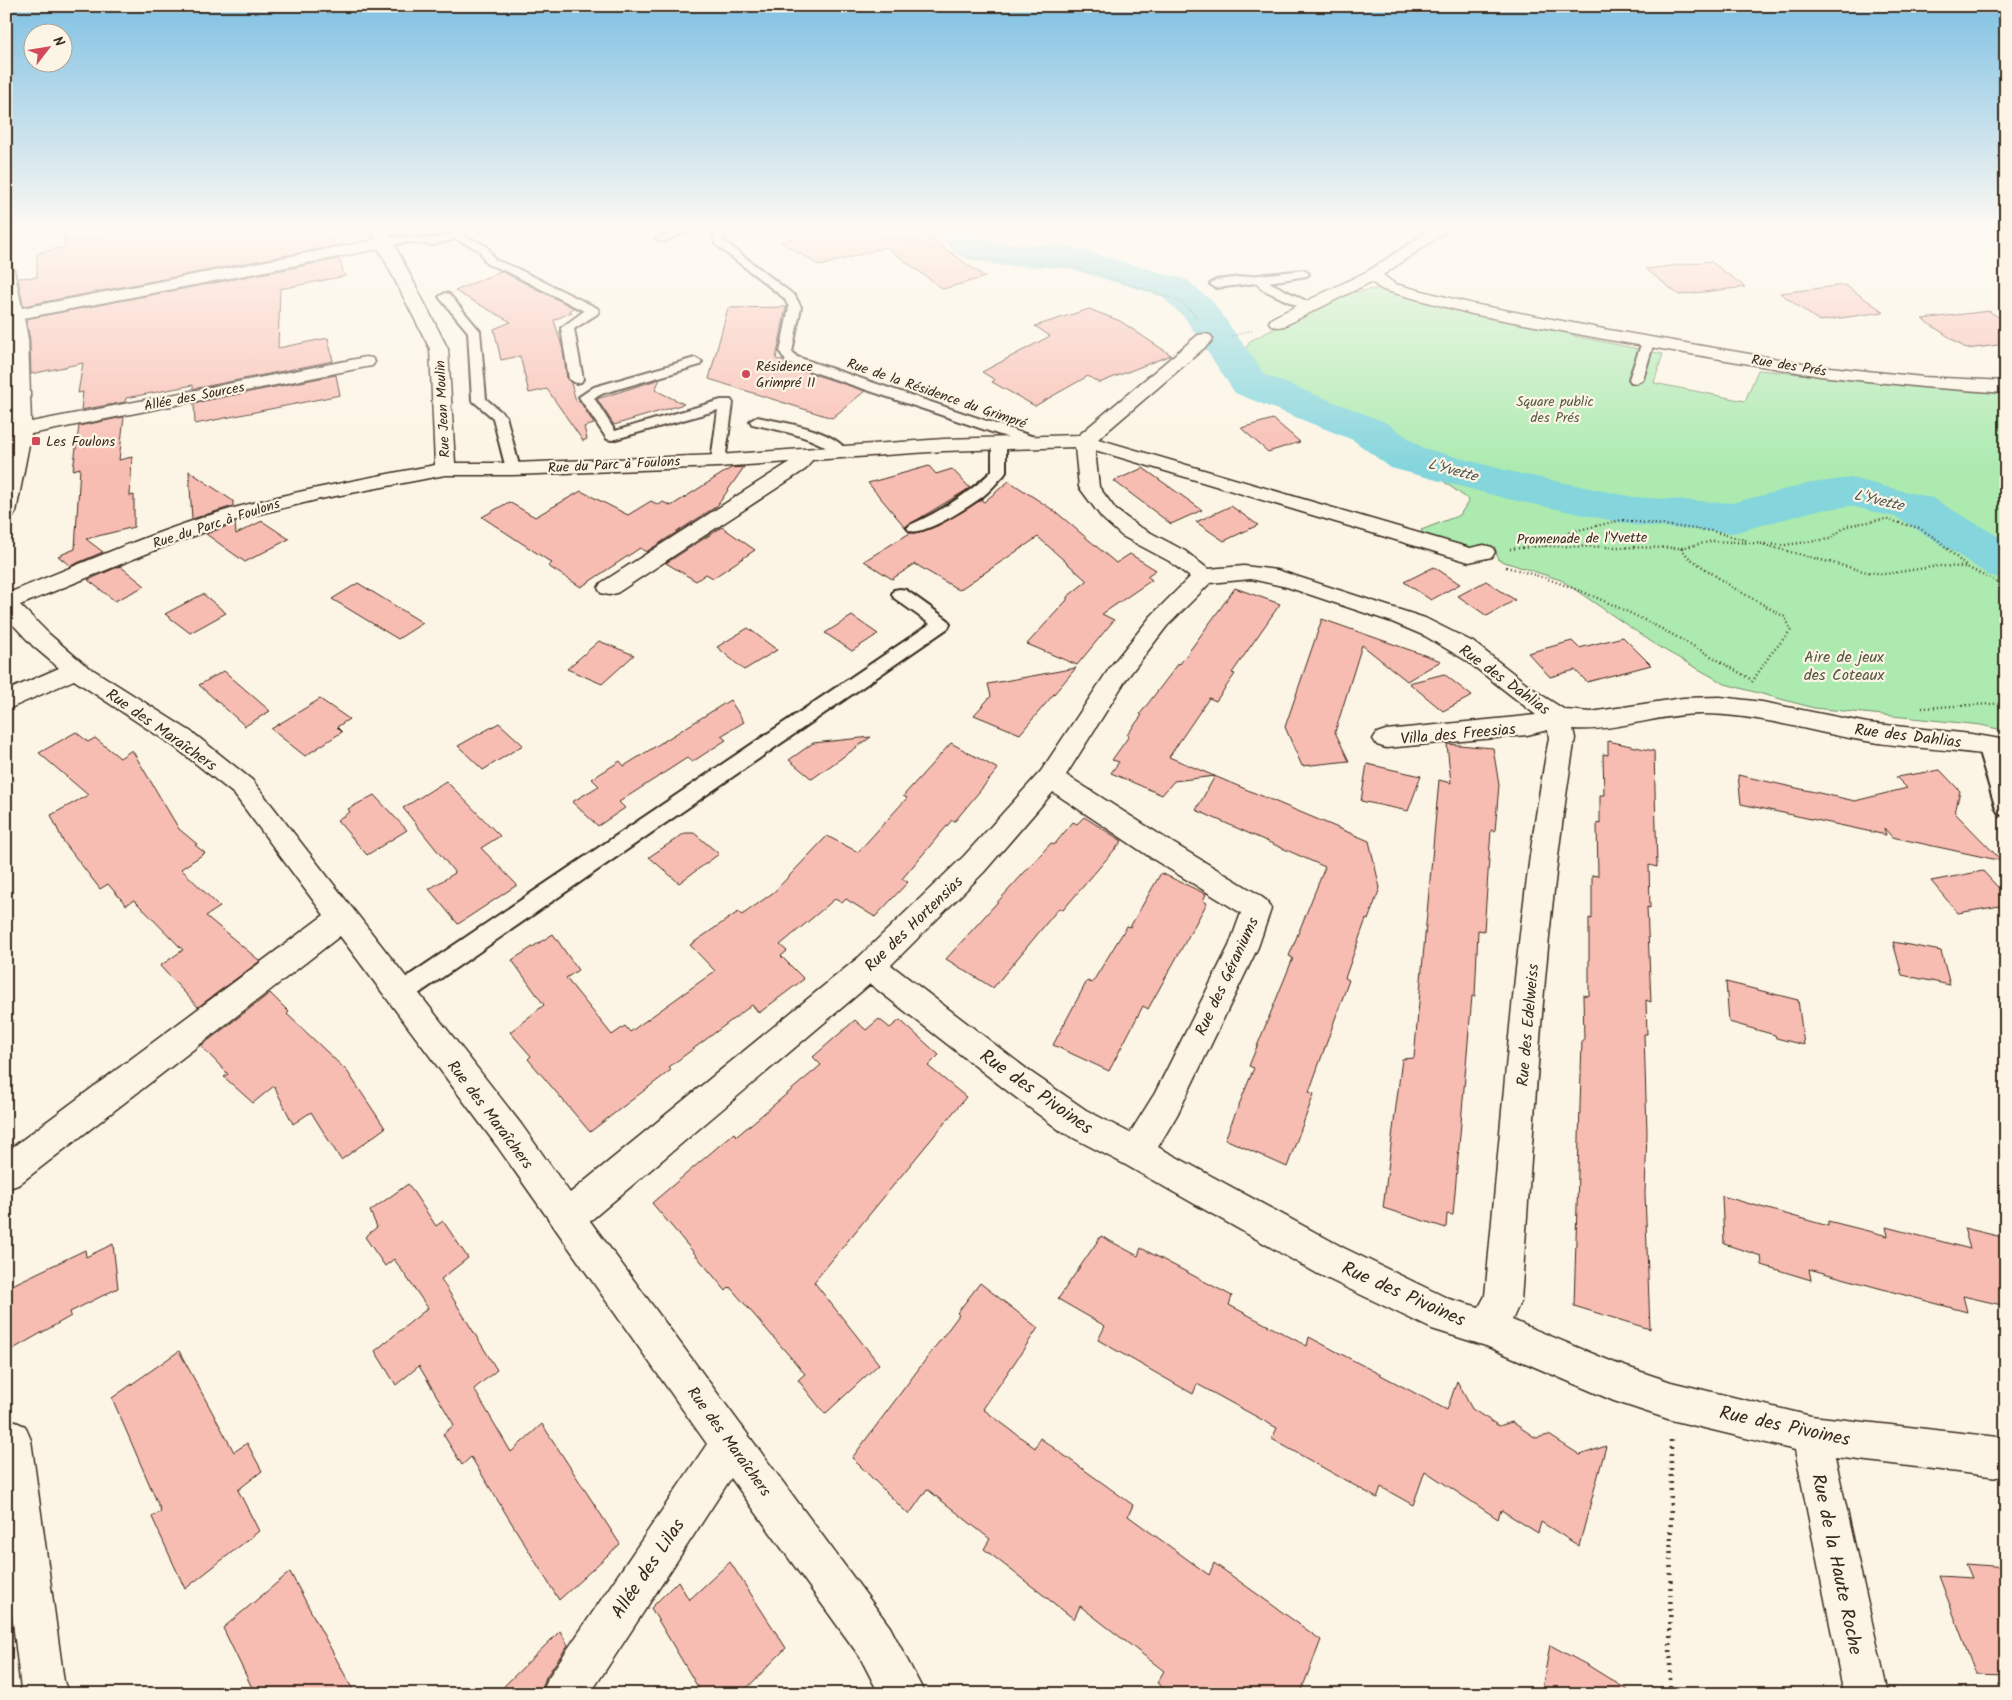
<svg xmlns="http://www.w3.org/2000/svg" width="2012" height="1700" viewBox="0 0 2012 1700" font-family="Kalam,sans-serif">
	<style>
		.green { fill: #aceab0; stroke: #748a67 }
		.lines { fill: none; stroke-linecap: round; stroke-linejoin: round }
		.river { fill: #84d5dc; fill-rule: evenodd }
		.building { fill: #f8bdb2; stroke: #3b2a1e }
		.lane-casing { stroke: #3b2a1e; stroke-width: 4 }
		.street-casing { stroke: #3b2a1e; stroke-width: 3 }
		.path-far2 { stroke: #3b2a1e; stroke-width: 2; stroke-dasharray: 0.5 2.5; stroke-linecap: butt }
		.path-far1 { stroke: #3b2a1e; stroke-width: 2.5; stroke-dasharray: 1 3; stroke-linecap: butt }
		.path { stroke: #3b2a1e; stroke-width: 4.5; stroke-dasharray: 2 5; stroke-linecap: butt }
		.lane { fill: #fcf5e5; fill-rule: evenodd }
		.street { fill: #fcf5e5; fill-rule: evenodd }
		.poi-dot { fill: #d1495b; stroke: #fcf5e5; stroke-width: 2 }
		.labels { text-anchor: middle; stroke-width: 4.5; stroke-linejoin: round; paint-order: stroke }
		.far-street-label { font-size: 14px; fill: #3b2a1e; stroke: #fcf5e5 }
		.far-poi-label { font-size: 14px; fill: #3b2a1e; stroke: #fcf5e5; text-anchor: start }
		.far-park-label { font-size: 14px; fill: #575a42; stroke: #fcf5e5 }
		.far-water-label { font-size: 15px; font-style: italic; fill: #4d554e; stroke: #fcf5e5 }
		.park-label { font-size: 16px; fill: #575a42; stroke: #fcf5e5 }
		.street-label { font-size: 16px; fill: #3b2a1e; stroke: #fcf5e5 }
		.near-street-label { font-size: 19px; fill: #3b2a1e; stroke: #fcf5e5 }
	</style>
	<rect width="100%" height="100%" fill="#fcf5e5"/>
	<filter id="ink" filterUnits="userSpaceOnUse"><feTurbulence type="fractalNoise" baseFrequency=".02" numOctaves="2"/><feDisplacementMap in="SourceGraphic" scale="10" xChannelSelector="R" yChannelSelector="G"/><feConvolveMatrix kernelMatrix="1 2 1 2 8 2 1 2 1" color-interpolation-filters="sRGB"/></filter>
	<g filter="url(#ink)">
		<path class="green" d="M1381,288L1574,332V336L1663,354L1654,383L1745,401L1758,370L2006,394V731L1981,725L1814,708L1725,684L1659,647L1561,580L1498,560L1495,547L1462,549L1425,537L1421,530L1460,515L1469,500L1368,426L1257,381L1240,359L1250,341L1342,294Z"/>
		<g class="lines">
			<path class="river" d="M936,230H973L990,242L1004,244L1069,246L1187,280L1213,302L1265,375L1385,422L1423,448L1512,472L1633,497L1732,503L1811,483L1851,478L1932,498L2006,541V580L1988,575L1954,552L1898,518L1851,506L1814,511L1733,533L1633,525L1508,499L1391,468L1353,440L1235,393L1185,318L1161,296L1067,268L1004,266L967,259L953,251Z"/>
		</g>
		<g class="building">
			<path d="M64,230H202L203,233L222,230H324L325,237L331,236L335,246L23,306L18,278L37,277V253L65,247Z"/>
			<path d="M781,230H919L985,277L943,289L886,247L820,266L781,242L791,239Z"/>
			<path d="M339,259L345,276L280,289L278,348L328,338L333,361L193,389V385L126,398L125,402L81,410L83,392L78,393L83,363L31,374L30,339L26,319Z"/>
			<path d="M1710,261L1745,287L1679,295L1646,269Z"/>
			<path d="M501,271L574,308L569,310L572,312L554,320L563,350L567,379L571,383L576,401L579,400L594,424L584,427L587,439L583,441L547,389L529,393L520,356L501,360L494,329L511,322L455,291Z"/>
			<path d="M1845,285L1884,312L1819,321L1780,293Z"/>
			<path d="M786,307L776,359L784,361L786,365L865,391L832,418L709,379L728,308Z"/>
			<path d="M1089,309L1120,321L1171,355L1099,383L1088,376L1035,406L992,382L995,380L982,372L1050,336L1035,326Z"/>
			<path d="M1989,311L2006,322V344L1967,349L1922,319Z"/>
			<path d="M336,375L340,395L195,424L194,403Z"/>
			<path d="M660,379L655,390L684,404L614,425L597,399Z"/>
			<path d="M124,417L119,460L132,457L130,496L134,495V527L86,539L103,552L70,566L58,556L75,549L80,468L73,470L79,426Z"/>
			<path d="M1273,419L1300,442L1268,452L1241,428Z"/>
			<path d="M929,466L936,474L952,469L970,488L905,527L868,483Z"/>
			<path d="M744,467L717,506L646,552L640,548L581,587L548,566L552,563L482,517L509,502L535,517L581,491L628,515L651,501L659,505L663,502L671,506L731,468Z"/>
			<path d="M1143,468L1202,510L1171,524L1114,481Z"/>
			<path d="M189,471L233,501V506L192,519Z"/>
			<path d="M1009,481L1056,512L1116,563L1130,554L1156,570L1147,576L1152,580L1102,614L1114,620L1077,665L1027,644L1067,600V597L1087,581L1038,537L959,590L915,564L892,579L864,561L910,533H918L937,526L981,500L984,502Z"/>
			<path d="M1231,506L1258,525L1224,541L1196,522Z"/>
			<path d="M262,521L289,539L245,562L206,534L235,523L236,534Z"/>
			<path d="M722,527L755,550L713,578L706,574L696,581L666,563Z"/>
			<path d="M120,566L145,586L115,601L88,580Z"/>
			<path d="M1434,567L1460,584L1431,600L1404,582Z"/>
			<path d="M1486,581L1515,600L1487,616L1458,596Z"/>
			<path d="M358,583L423,623L398,639L332,599Z"/>
			<path d="M1235,588L1280,604L1232,673L1235,674L1216,701L1209,698L1169,757L1369,841L1380,888L1368,920L1366,919L1345,978L1349,980L1309,1092L1314,1094L1287,1167L1225,1139L1254,1068L1249,1066L1293,958L1289,956L1325,867L1196,810L1215,776L1174,781L1162,795L1111,773L1119,762L1112,760L1129,736L1127,735L1142,715L1140,714L1179,663L1180,664Z"/>
			<path d="M203,594L226,613L190,633L165,614Z"/>
			<path d="M852,616L878,634L852,651L825,633Z"/>
			<path d="M1322,619L1441,661L1407,681L1362,645L1335,732L1349,761L1302,766L1285,727Z"/>
			<path d="M748,628L777,650L744,670L717,647Z"/>
			<path d="M1623,637L1651,665L1587,682L1575,670L1550,677L1528,653L1572,641L1579,648Z"/>
			<path d="M599,641L634,655L602,684L567,669Z"/>
			<path d="M1076,668L1020,734L974,715L991,696L988,684Z"/>
			<path d="M224,671L270,711L245,726L199,685Z"/>
			<path d="M1444,674L1472,696L1443,711L1409,683Z"/>
			<path d="M320,699L349,719L337,727L342,732L305,756L271,729Z"/>
			<path d="M730,700L744,722L721,736L726,740L692,762L687,758L619,802L625,808L598,826L572,802L599,786L592,779L620,761L624,766Z"/>
			<path d="M499,723L523,745L483,770L458,746Z"/>
			<path d="M76,732L88,742L95,738L120,758L132,750L179,829L197,844L195,845L205,853L181,869L220,907L206,916L260,961L198,1007L160,966L183,950L134,900L126,905L108,884L100,889L63,841L51,815L88,795L39,753Z"/>
			<path d="M871,737L812,779L789,760L813,743Z"/>
			<path d="M1608,741L1654,751L1657,867L1649,865L1650,908L1647,907L1651,1002L1646,1000L1647,1034H1644L1647,1132L1645,1193L1650,1329L1574,1306L1582,1040H1584L1583,995L1589,996V918L1592,919V875L1598,876L1597,823L1600,824V795H1604L1603,754L1608,755Z"/>
			<path d="M951,743L998,769L955,821L952,820L902,879L908,882L875,917L846,899L842,903L835,899L780,945L787,951L781,956L804,979L759,1013L752,1005L669,1067L671,1070L590,1132L528,1059L531,1056L510,1032L544,1005L512,960L553,934L578,970L566,978L612,1035L625,1026L630,1032L715,971L690,945L738,912L742,915L774,892L827,836L858,852L907,798L903,796Z"/>
			<path d="M1447,744L1493,748L1499,785L1495,831L1491,830L1484,931L1478,930L1475,996H1472L1453,1215L1447,1214L1446,1228L1383,1208L1402,1059L1414,1058L1439,780L1451,783Z"/>
			<path d="M1367,764L1421,776L1408,811L1361,801Z"/>
			<path d="M1940,770L1960,791L1955,813L2002,861L1892,837L1884,828L1886,835L1741,804L1738,775L1855,801L1907,788L1896,777Z"/>
			<path d="M446,781L500,836L481,848L517,885L458,924L429,889L455,873L403,808Z"/>
			<path d="M374,795L407,830L367,855L337,820L350,812L348,809Z"/>
			<path d="M1084,817L1122,841L1063,910L1059,908L993,988L946,959L1051,843L1054,845L1073,822L1077,824Z"/>
			<path d="M685,833H694L719,854L679,883L649,857Z"/>
			<path d="M1983,871L2006,896V905L1958,913L1931,881Z"/>
			<path d="M1161,873L1206,894L1203,901L1207,903L1148,1009L1143,1006L1109,1071L1053,1045L1087,981L1092,983L1127,926L1130,927Z"/>
			<path d="M1893,942L1941,951L1950,985L1902,975Z"/>
			<path d="M1726,982L1798,1000L1804,1045L1776,1038L1775,1035L1729,1022Z"/>
			<path d="M270,993L289,1012L287,1014L347,1071L385,1128L341,1160L311,1112L293,1124L274,1086L253,1103L224,1077L228,1074L201,1046Z"/>
			<path d="M879,1019L890,1028L900,1020L939,1055L928,1066L966,1097L814,1282L879,1364L825,1414L798,1380L805,1374L730,1287L726,1291L652,1203L734,1133L737,1136L821,1065L813,1057L855,1020L866,1030Z"/>
			<path d="M408,1184L436,1226L443,1221L468,1258L441,1279L497,1370L474,1389L511,1452L542,1424L620,1544L559,1600L471,1457L462,1465L443,1434L454,1425L419,1366L396,1385L375,1351L428,1308L394,1259L385,1266L365,1237L377,1227L370,1211Z"/>
			<path d="M1722,1196L1828,1226V1221L1888,1236L1886,1227L1970,1249L1964,1228L2006,1238V1306L1963,1296L1967,1312L1809,1269L1811,1280L1762,1265L1761,1256L1724,1244Z"/>
			<path d="M1101,1236L1138,1256L1141,1248L1232,1296L1229,1305L1307,1346L1309,1337L1447,1410L1457,1381L1472,1409L1499,1426L1512,1422L1536,1438L1549,1435L1580,1455L1606,1446L1579,1546L1541,1522L1538,1533L1501,1510L1498,1519L1425,1471L1413,1505L1381,1487L1377,1498L1272,1439L1277,1428L1197,1384L1193,1394L1098,1340L1105,1326L1058,1299Z"/>
			<path d="M113,1244L118,1288L70,1312L71,1316L6,1353V1288L85,1250L86,1257Z"/>
			<path d="M980,1283L1038,1328L983,1409L1035,1448L1040,1438L1133,1505L1128,1516L1209,1575L1214,1563L1321,1640L1300,1694H1171L1157,1683L1164,1671L1080,1606L1074,1619L984,1549L990,1539L927,1489L909,1515L852,1458L959,1315L957,1313Z"/>
			<path d="M179,1351L234,1452L247,1443L262,1471L238,1490L259,1531L185,1589L152,1517L161,1511L112,1398Z"/>
			<path d="M730,1562L786,1648L741,1694H702L651,1608L678,1581L689,1600Z"/>
			<path d="M1966,1564L2006,1567V1675L1976,1674L1939,1576L1972,1578Z"/>
			<path d="M290,1572L355,1694H255L223,1628Z"/>
			<path d="M560,1631L568,1645L546,1677L540,1694H496Z"/>
			<path d="M1550,1645L1589,1666L1634,1694H1541Z"/>
		</g>
		<g class="lines">
			<defs>
				<g id="lane">
					<path d="M675,230H690L666,241H658L656,239Z"/>
					<path d="M712,230H722L724,241L795,296L801,307L792,352L797,357L1040,439L1042,442L1040,445H1030L787,363L780,352L789,307L784,298L715,244Z"/>
					<path d="M456,232L487,246L495,260L516,268L597,308L599,311L597,314L574,329L583,379L581,382L576,383L569,379L561,328L584,311L508,272L487,264L479,250L455,239L433,245L409,242L384,246L378,243C391,231 418,240 433,238C440,238 449,233 456,232Z"/>
					<path d="M1303,270L1307,272L1309,274L1307,276L1269,282L1312,304L1314,307L1312,310L1308,311L1262,289L1257,283L1216,288L1210,284L1216,280Z"/>
					<path d="M445,293L449,294L480,331L486,399L506,416L520,469L518,472H508L506,469L493,418L472,400L468,332L439,297Z"/>
					<path d="M1648,338L1654,342L1643,379L1636,383L1631,382L1629,379L1642,342Z"/>
					<path d="M695,358L702,362L700,365L604,393L594,398L615,431L721,400H731L733,403L725,461L723,464H713L711,461L718,410L612,440L607,439L579,397L594,387Z"/>
					<path d="M757,417C784,423 831,428 848,452L846,455C835,458 828,447 818,443C797,433 774,429 752,424L750,421Z"/>
					<path d="M999,439L1004,440L1006,443V472L1004,475C997,482 990,491 982,497C968,507 926,535 910,531L907,528L910,525C941,511 967,495 992,471V443L994,440Z"/>
					<path d="M900,589L906,590L948,620L950,624L948,628L408,1001L400,1004L392,1001L389,994L392,987L930,624L894,598L892,594L894,590Z"/>
					<path d="M1986,738L1993,740L1995,745L2006,778V816L1999,814L1996,809L1977,745L1979,740Z"/>
				</g>
				<g id="street">
					<path d="M372,230H387L448,349L455,463H513L718,455L944,439L1079,435L1198,335L1204,334L1210,335L1213,339L1210,343L1098,439L1470,548L1484,545L1492,547L1495,552L1492,557L1469,562L1095,450L1099,487L1116,510L1138,526L1185,551L1208,569L1244,566L1277,570L1425,618L1473,642L1540,694L1565,710L1591,712L1683,698L1720,697L1762,702L1867,723L1971,734L2006,740V758C1960,749 1912,749 1866,741C1811,732 1758,714 1701,714C1658,714 1617,732 1573,729L1575,738C1544,923 1535,1113 1521,1300L1512,1320L1615,1363L1671,1382L1811,1416L2006,1438V1478L1835,1457L1888,1694H1844L1795,1450L1671,1420L1614,1401L1486,1346L1432,1329L1318,1274L1124,1164L1062,1132L1010,1093L870,984L590,1221L890,1627L925,1694H879L860,1657L731,1478L590,1694H542L548,1678L707,1444L497,1146L340,936L18,1185L6,1189V1152L324,915L234,794L175,747L74,680L6,710V691L59,668L33,646L6,617V594C81,564 156,530 234,508C300,490 367,478 435,465L430,349L379,249L24,318L28,339L31,422L366,357L372,358L375,362L372,366L366,367L31,434L16,512L13,516L6,518V466L12,430L10,339L6,317V265L12,267L14,270L22,308L375,240ZM1075,447L1079,487L1102,518L1122,536L1169,561L1190,577L1151,616L1111,666L1041,771L964,856L859,957L570,1193L521,1124L252,780L193,733L84,664L49,634L20,605L163,547L247,517L320,499L445,475H513L718,467L790,462L601,583L598,588L601,593L609,595L617,593L806,469L812,460L944,451ZM1251,579L1287,587L1392,622L1425,636L1467,661L1536,715L1386,730L1377,733L1373,739L1377,745L1386,748L1527,735L1548,730L1549,738C1515,922 1503,1110 1485,1296L1479,1307L1449,1299L1344,1248L1158,1147L1177,1115L1258,947L1271,909L1267,901L1256,893L1173,843L1066,775L1127,678L1167,626L1210,583ZM1053,792L1153,859L1241,913L1229,946L1155,1093L1130,1133L1086,1110L1032,1073L891,965L984,872Z"/>
					<path d="M1430,230H1448L1383,275L1395,284L1473,304L1609,330L1820,366L1923,377L2006,381V393L1923,387L1820,376L1609,340L1472,314L1383,290L1371,282L1284,326L1278,327L1272,326L1269,322L1272,318L1368,271Z"/>
					<path d="M11,1420L25,1426L31,1440L64,1682L69,1694H23L21,1689L6,1565V1422Z"/>
				</g>
			</defs>
			<use href="#lane" class="lane-casing"/>
			<use href="#street" class="street-casing"/>
			<g class="path-far2">
				<path d="M860,230L969,257L1073,267L1103,275L1182,302L1198,318"/>
				<path d="M21,251L131,230"/>
				<path d="M1231,336L1254,330"/>
			</g>
			<g class="path-far1">
				<path d="M1764,545L1867,572L1886,574L1938,566L1966,567"/>
				<path d="M1544,546L1570,532L1622,520L1712,531L1748,541"/>
				<path d="M1681,548L1688,557L1732,587L1785,617L1791,630L1770,655L1752,682"/>
				<path d="M1510,549L1542,546L1681,548L1714,541L1785,545L1830,539L1846,526L1885,519L1919,528L1938,540L1967,567L2006,587"/>
				<path d="M1506,567C1595,589 1674,634 1752,680"/>
				<path d="M1922,708L2006,703"/>
			</g>
			<path class="path" d="M1670,1694L1671,1439"/>
			<use href="#lane" class="lane"/>
			<use href="#street" class="street"/>
		</g>
	</g>
	<linearGradient id="sky" x2="0" y2="1"><stop stop-color="#80c1e3"/><stop offset="0.49" stop-color="#fefaf3"/><stop offset="1" stop-color="#fefaf3" stop-opacity="0"/></linearGradient>
	<rect width="2012" height="468" fill="url(#sky)"/>
	<g class="poi-dot">
		<circle cx="746" cy="374" r="5"/>
		<rect x="31" y="436" width="10" height="10" rx="2.5"/>
	</g>
	<g class="labels">
		<g class="far-street-label">
			<text transform="translate(1789 365) rotate(9)" y="5">Rue des Prés</text>
			<text transform="translate(937 393) rotate(19)" y="5">Rue de la Résidence du Grimpré</text>
			<text transform="translate(194 396) rotate(-11)" y="5">Allée des Sources</text>
			<text transform="translate(442 409) rotate(-93)" y="5">Rue Jean Moulin</text>
			<text transform="translate(614 464) rotate(-3)" y="5">Rue du Parc à Foulons</text>
			<text transform="translate(216 523) rotate(-18)" y="5">Rue du Parc à Foulons</text>
			<text transform="translate(1582 538) rotate(-1)" y="5">Promenade de l'Yvette</text>
		</g>
		<g class="far-poi-label">
			<text x="756" y="371">Résidence<tspan x="756" dy="16">Grimpré II</tspan></text>
			<text x="46" y="446">Les Foulons</text>
		</g>
		<g class="far-park-label">
			<text x="1555" y="406">Square public<tspan x="1555" dy="16">des Prés</tspan></text>
		</g>
		<g class="far-water-label">
			<text transform="translate(1453 470) rotate(15)" y="5">L'Yvette</text>
			<text transform="translate(1879 500) rotate(13)" y="5">L'Yvette</text>
		</g>
		<g class="park-label">
			<text x="1844" y="662">Aire de jeux<tspan x="1844" dy="18">des Coteaux</tspan></text>
		</g>
		<g class="street-label">
			<text transform="translate(1505 679) rotate(36)" y="6">Rue des Dahlias</text>
			<text transform="translate(162 729) rotate(35)" y="6">Rue des Maraîchers</text>
			<text transform="translate(1458 733) rotate(-5)" y="6">Villa des Freesias</text>
			<text transform="translate(1908 735) rotate(7)" y="6">Rue des Dahlias</text>
			<text transform="translate(913 923) rotate(-44)" y="6">Rue des Hortensias</text>
			<text transform="translate(1226 976) rotate(-65)" y="6">Rue des Géraniums</text>
			<text transform="translate(1527 1025) rotate(-85)" y="6">Rue des Edelweiss</text>
			<text transform="translate(491 1114) rotate(53)" y="6">Rue des Maraîchers</text>
			<text transform="translate(730 1441) rotate(54)" y="6">Rue des Maraîchers</text>
		</g>
		<g class="near-street-label">
			<text transform="translate(1037 1091) rotate(35)" y="7">Rue des Pivoines</text>
			<text transform="translate(1404 1293) rotate(24)" y="7">Rue des Pivoines</text>
			<text transform="translate(1785 1425) rotate(12)" y="7">Rue des Pivoines</text>
			<text transform="translate(1838 1564) rotate(78)" y="7">Rue de la Haute Roche</text>
			<text transform="translate(647 1568) rotate(-56)" y="7">Allée des Lilas</text>
		</g>
	</g>
	<rect width="2012" height="1700" fill="none" stroke="#fcf5e5" stroke-width="25"/>
	<rect x="12" y="12" width="1987" height="1675" fill="none" stroke="#3b2a1e" stroke-width="2" filter="url(#ink)"/>
	<g transform="translate(48 48) rotate(59)"><circle r="24" fill="#fcf5e5" stroke="#afa495"/>
	<path d="M0-4L9 19L0 12L-9 19Z" fill="#d1495b"/>
	<text y="-8" font-size="14" font-weight="bold" text-anchor="middle" fill="#3b2a1e">N</text>
	</g>
</svg>
